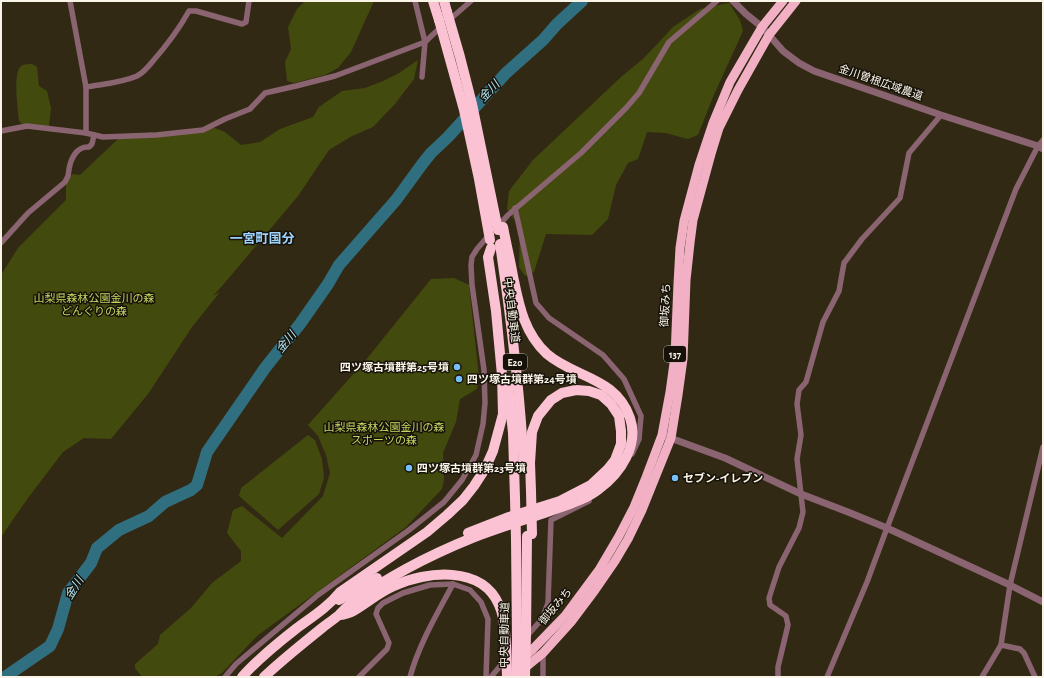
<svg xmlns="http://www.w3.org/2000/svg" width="1044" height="678" viewBox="0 0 1044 678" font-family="'Alegreya Sans','Noto Sans JP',sans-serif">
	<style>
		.green { fill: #434a0d }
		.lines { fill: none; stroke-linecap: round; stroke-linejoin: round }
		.river { stroke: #306f7f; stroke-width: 12 }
		.minor { stroke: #8a6470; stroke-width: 5.5 }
		.tertiary { stroke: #8a6470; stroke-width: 7 }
		.trunk { stroke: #f2b0c5; stroke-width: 9 }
		.motorway { stroke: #fac2d3; stroke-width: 10 }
		.motorway-bridge { stroke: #fac2d3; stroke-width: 10 }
		.poi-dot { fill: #77bff7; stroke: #161209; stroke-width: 1.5 }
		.labels { text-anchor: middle; stroke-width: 3; stroke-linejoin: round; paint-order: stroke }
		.shield { fill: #161209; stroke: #b6b0a5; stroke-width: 1 }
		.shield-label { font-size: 10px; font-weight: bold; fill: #faf4e8 }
		.street-label { font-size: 11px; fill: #faf4e8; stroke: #161209 }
		.park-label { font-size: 11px; fill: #c5d660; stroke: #161209 }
		.poi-label { font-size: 11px; font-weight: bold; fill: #faf4e8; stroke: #161209; text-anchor: start }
		.water-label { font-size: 12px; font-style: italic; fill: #b3e8f7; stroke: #161209 }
		.quarter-label { font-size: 13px; font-weight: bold; fill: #9ed3fd; stroke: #161209 }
	</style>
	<rect width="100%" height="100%" fill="#322914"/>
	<g class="green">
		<path d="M305,1H374L351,52L338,68L325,75L294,83L287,81L285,62L291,49L288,27L297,9Z"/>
		<path d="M729,3L740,20L743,31L713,97L698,135L688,139L665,133L647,132L638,159L628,163L616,185L608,219L592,235L546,234L534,272L525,276L519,267L520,228L507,209L509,191L533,160L621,77L644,58L673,27L700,9Z"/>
		<path d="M418,60L414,79L395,104L373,127L352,136L329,150L298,196L223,285L213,296L220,292L192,327L148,394L111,439L84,438L63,452L28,498L1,537V275L18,248L66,200V180L73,174L80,175L118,139L151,132L167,136L215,128L225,132L241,145L260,142L280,129L313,117L319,107L342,91L365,88L383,81L399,73Z"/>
		<path d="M32,64L37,67L39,86L47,91L51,108L49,127L23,125L19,121C18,109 13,76 20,67C23,64 28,64 32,64Z"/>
		<path d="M454,278L469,285L479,377L477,389L460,399L456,422L443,453L444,480L442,489L406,527L257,636L222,673L215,677H142L135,668V664L158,644L160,635L191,608L212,583L241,561V551L227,533L233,510L242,506L282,538L323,496L330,473L326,455L318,436L308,425L365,361L431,279Z"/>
		<path d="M308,435L315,440L322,459L324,478L319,494L278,530L239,496L241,488Z"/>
	</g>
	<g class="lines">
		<path class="river" d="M5,677L50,646L58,629L68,593L91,563L97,548L119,530L149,516L165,502L191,490L197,485L207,452L265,368L300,324L328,284L339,265L396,200L423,163L431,153L448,137L506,73L543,40L557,24L582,1"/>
		<g class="minor">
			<path d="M70,1L86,87V133"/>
			<path d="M415,1L425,42L422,77"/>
			<path d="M448,21L471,1"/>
			<path d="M86,87C103,84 121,83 137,76C143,73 149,66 153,61C167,45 179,29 189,11H196L242,24L246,22L249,1"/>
			<path d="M1,131L27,126L86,133L103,137L156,135L203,130L225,119L250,109L265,93L296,86L335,76L425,42L441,27"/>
			<path d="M515,208L536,303L549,318L603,355L624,379L641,416L639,439L632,454"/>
			<path d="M498,226L508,215L581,153L626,108L639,93L669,42L717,1"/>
			<path d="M1,243L28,213L65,182C66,180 67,178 68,176C68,176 69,170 69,169C71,158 77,146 89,147L92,144L94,135"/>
			<path d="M527,636L542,619L548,603L551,520L589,501"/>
			<path d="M1001,645L1020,649L1024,653L1035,677"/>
			<path d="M225,677L236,664L318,595L409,530L444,502L462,480L476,455L483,424L485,403L484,370L472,285L471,265L472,257L477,249L489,235"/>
			<path d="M359,677L387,649L389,643L376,614L378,608L383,603L403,593L430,585L453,584L470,590L481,602L488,619L486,677"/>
			<path d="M410,677C419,644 437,614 453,584"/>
			<path d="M491,677L506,659"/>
			<path d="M543,677V653"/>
			<path d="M778,677V667L788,625L786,616L770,605L769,598L779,567L799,528L803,512L797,459L801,435L797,404L799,390L806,382L823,322L839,291L844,263L862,239L900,198L909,153L941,115"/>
			<path d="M827,677L867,582L887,528L1016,189L1038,146L1043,140"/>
			<path d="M982,677L1001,645L1010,585L1043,447"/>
		</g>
		<g class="tertiary">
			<path d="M733,1L746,14L762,27L783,51L799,63L814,71L941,115L1038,146L1043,149"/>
			<path d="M662,435L725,458L801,494L848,512L887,528L1010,585L1043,602"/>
		</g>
		<g class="trunk">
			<path d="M522,659L531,651L565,616L599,570L619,536L634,507L645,480L662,435L670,392L675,356L678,284L680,248L684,221L699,165L713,123L730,82L762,27L783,1"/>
			<path d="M521,671L543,653L571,622L595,590L615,561L628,539L642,510L671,438L678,395L683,359L686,280L690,243L693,220L711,154L719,128L738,90L769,35L796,1"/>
		</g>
		<g class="motorway">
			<path d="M433,1L439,20"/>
			<path d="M444,1L447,12"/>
			<path d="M500,244C511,318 520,392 524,467"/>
			<path d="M508,385L513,433L515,498"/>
			<path d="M468,533L509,517L560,501L591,485L607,470L615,460L621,444V431L619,416L611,404L601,395L589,391L576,390L562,393L551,400L538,416L532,432L530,463L531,491"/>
			<path d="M516,539L517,639"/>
			<path d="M339,600L377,578"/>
			<path d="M341,615C345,614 351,613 355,610C368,602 380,592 394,586C426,571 482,565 499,605C505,618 505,633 506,646"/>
			<path d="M526,634L527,536"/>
			<path d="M242,677C257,660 279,642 297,628C312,617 328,607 340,592L427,532L447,515L463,500L474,486L485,469L493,451L503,414L502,375L496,311L488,257L491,248"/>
			<path d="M264,677C282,660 302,644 322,628C327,624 333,620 339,615C343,611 347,606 352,603C389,576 430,555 472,538C498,528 524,520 550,511C567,505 585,500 599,489C621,473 639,445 630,418C616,377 575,378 547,354C524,333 519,305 513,276C510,259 506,243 503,227"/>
		</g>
		<g class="motorway-bridge">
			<path d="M447,12L460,57L472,104L498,230"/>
			<path d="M439,20L464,110L479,179L490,240"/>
			<path d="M531,491L532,534"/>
			<path d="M515,498L516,539"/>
			<path d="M506,646L507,677"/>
			<path d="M516,677L517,639"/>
			<path d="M525,677L526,634"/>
		</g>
	</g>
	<g class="poi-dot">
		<circle cx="457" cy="367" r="4"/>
		<circle cx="459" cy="379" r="4"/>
		<circle cx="409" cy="468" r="4"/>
		<circle cx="675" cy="478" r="4"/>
	</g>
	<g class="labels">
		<g class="shield">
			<rect x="664" y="346" width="22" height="16" rx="3"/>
			<rect x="503" y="354" width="24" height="16" rx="3"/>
		</g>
		<g class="shield-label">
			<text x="675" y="358">137</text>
			<text x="515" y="366">E20</text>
		</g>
		<g class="street-label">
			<text transform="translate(881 82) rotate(19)" y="4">金川曽根広域農道</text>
			<text transform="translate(665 305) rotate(-87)" y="4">御坂みち</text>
			<text transform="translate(512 310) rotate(83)" y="4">中央自動車道</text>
			<text transform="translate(555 606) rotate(-50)" y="4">御坂みち</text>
			<text transform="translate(504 635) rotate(-89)" y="4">中央自動車道</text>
		</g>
		<g class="park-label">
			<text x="94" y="302">山梨県森林公園金川の森<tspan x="94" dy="13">どんぐりの森</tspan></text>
			<text x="384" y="431">山梨県森林公園金川の森<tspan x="384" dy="13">スポーツの森</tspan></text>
		</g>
		<g class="poi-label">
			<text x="449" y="371" text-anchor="end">四ツ塚古墳群第25号墳</text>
			<text x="467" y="383">四ツ塚古墳群第24号墳</text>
			<text x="417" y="472">四ツ塚古墳群第23号墳</text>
			<text x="683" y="482">セブン-イレブン</text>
		</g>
		<g class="water-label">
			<text transform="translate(489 91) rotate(-47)" y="4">金川</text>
			<text transform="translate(286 342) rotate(-51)" y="4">金川</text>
			<text transform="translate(74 588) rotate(-58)" y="4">金川</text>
		</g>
		<g class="quarter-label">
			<text x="262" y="243">一宮町国分</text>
		</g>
	</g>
	<rect width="1044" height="678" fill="none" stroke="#faf4e8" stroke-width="4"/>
</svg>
